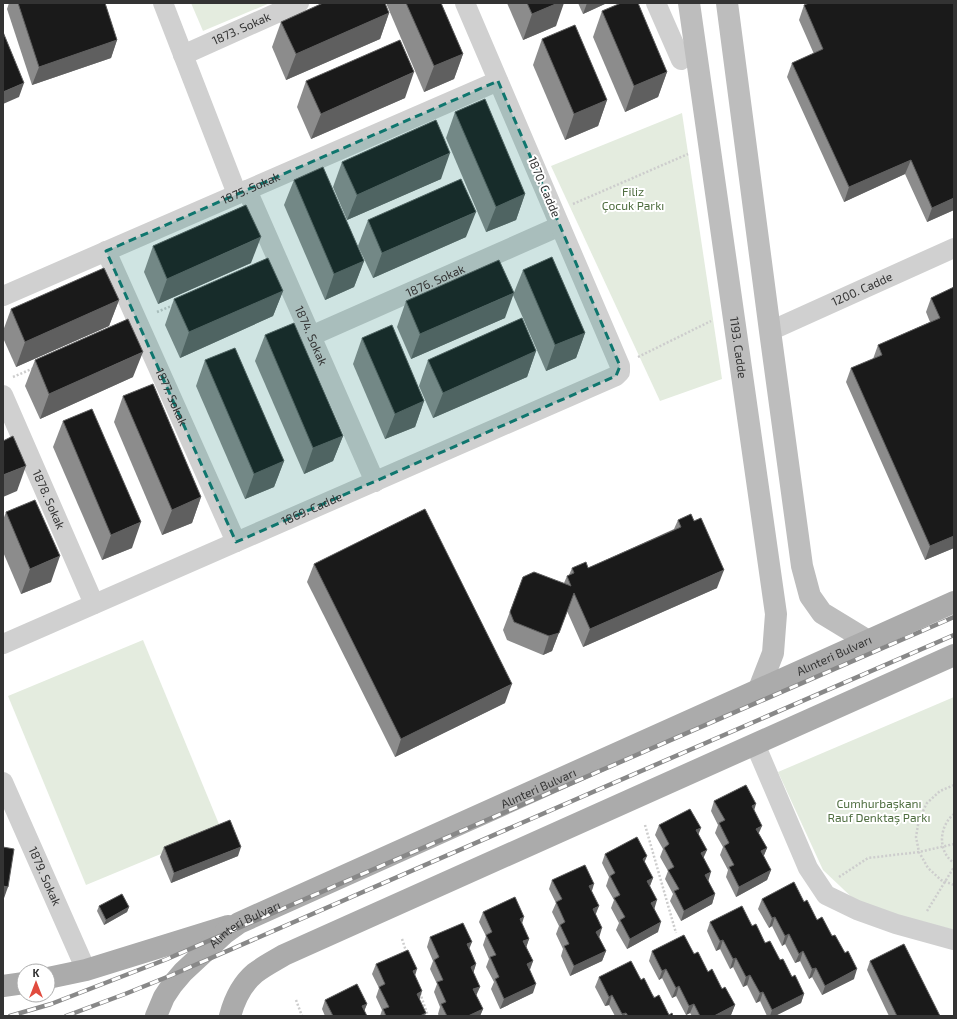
<svg xmlns="http://www.w3.org/2000/svg" width="957" height="1019" viewBox="0 0 957 1019" font-family="'Exo 2',sans-serif">
	<style>
		.green { fill: #e4ecdf }
		.lines { fill: none; stroke-linecap: round; stroke-linejoin: round }
		.path { stroke: #cdcdcd; stroke-width: 2.5; stroke-dasharray: 2 2; stroke-linecap: butt }
		.street { stroke: #d0d0d0; stroke-width: 20 }
		.secondary { stroke: #bdbdbd; stroke-width: 22 }
		.primary { stroke: #ababab; stroke-width: 22 }
		.rail-casing { stroke: #888; stroke-width: 4.5 }
		.rail { stroke: #fff; stroke-width: 3; stroke-dasharray: 9; stroke-linecap: butt }
		.wall { fill: #8c8c8c }
		.shaded-wall { fill: #5f5f5f }
		.building { fill: #1a1a1a; stroke: #5f5f5f }
		.marked { fill: #0f766e; fill-opacity: 0.2; stroke: #0f766e; stroke-width: 3; stroke-dasharray: 8 5; stroke-linejoin: round }
		.labels { text-anchor: middle; stroke-width: 4; stroke-linejoin: round; paint-order: stroke }
		.street-label { font-size: 12px; fill: #333; stroke: #fff }
		.park-label { font-size: 12px; fill: #4f6e40; stroke: #fff }
	</style>
	<rect width="100%" height="100%" fill="#fff"/>
	<g class="green">
		<path d="M191,3H270L203,31Z"/>
		<path d="M682,113L722,379L660,401L551,166Z"/>
		<path d="M143,640L221,829L86,885L8,696Z"/>
		<path d="M954,697V930L860,905L823,870L778,772Z"/>
	</g>
	<g class="lines">
		<g class="path">
			<path d="M573,204L688,154"/>
			<path d="M157,312L174,305"/>
			<path d="M638,357L711,321"/>
			<path d="M13,377L34,368"/>
			<path d="M954,785L940,791L927,803L919,819L916,837L919,852L928,868L941,880L954,885"/>
			<path d="M954,814C939,826 937,851 954,863"/>
			<path d="M645,825L676,933"/>
			<path d="M839,877L868,858L919,852L954,844"/>
			<path d="M927,911L954,867"/>
			<path d="M402,939L407,954"/>
			<path d="M420,993L428,1016"/>
			<path d="M296,1000L302,1016"/>
		</g>
		<g class="street">
			<path d="M163,3L237,194"/>
			<path d="M656,3L681,60"/>
			<path id="s1" d="M183,55L299,3"/>
			<path id="s2" d="M247,190L375,482"/>
			<path id="s3" d="M106,251L236,542"/>
			<path id="s4" d="M3,296L498,81"/>
			<path id="s5" d="M770,331L954,248"/>
			<path id="s6" d="M311,336L560,226"/>
			<path id="s7" d="M3,395L94,604"/>
			<path id="s8" d="M3,644L616,376L620,372V366L465,3"/>
			<path d="M755,744L808,868L826,895L857,910L896,924L954,940"/>
			<path id="s9" d="M3,782L86,970"/>
		</g>
		<g class="secondary">
			<path id="s10" d="M689,3L776,614L773,653L759,689"/>
			<path d="M727,3L770,331L802,566L810,596L822,613L868,641"/>
		</g>
		<g class="primary">
			<path d="M48,978L86,970L228,926"/>
			<path d="M3,986L24,983"/>
			<path id="s11" d="M156,1016L164,997L172,985L183,972L225,933L239,923L954,602"/>
			<path d="M230,1016C234,1001 242,984 255,973C264,966 274,961 284,955L954,655"/>
		</g>
		<defs>
			<g id="rail">
				<path d="M10,1016L51,1004L167,959L954,617"/>
				<path d="M66,1016L125,994L172,975L954,635"/>
			</g>
		</defs>
		<use href="#rail" class="rail-casing"/>
		<use href="#rail" class="rail"/>
	</g>
	<g class="wall">
		<path d="M9,3H105L117,40L111,58L32,85L7,9Z"/>
		<path d="M386,3H441L463,54L454,79L424,92Z"/>
		<path d="M507,3H558L556,26L523,40Z"/>
		<path d="M578,3H607L583,14Z"/>
		<path d="M804,5L954,210L927,222L905,174L844,202L787,77L792,63L814,54L799,20Z"/>
		<path d="M602,11L667,72L658,97L625,112L593,37Z"/>
		<path d="M389,13L380,39L286,80L272,47L281,22Z"/>
		<path d="M542,39L607,100L598,126L565,140L533,65Z"/>
		<path d="M306,81L405,98L311,139L297,107Z"/>
		<path d="M455,112L525,194L516,220L486,232L446,138Z"/>
		<path d="M342,162L441,179L347,220L333,187Z"/>
		<path d="M294,180L364,261L354,287L325,300L284,205Z"/>
		<path d="M368,220L466,237L373,278L358,246Z"/>
		<path d="M153,246L251,263L158,304L144,272Z"/>
		<path d="M523,270L585,333L576,358L546,371L513,295Z"/>
		<path d="M954,287V548L925,560L846,382L851,368L873,359L878,345L930,322L926,312L931,298Z"/>
		<path d="M283,291L273,316L180,358L165,325L174,299Z"/>
		<path d="M119,300L109,326L16,367L3,338V331L11,309Z"/>
		<path d="M406,301L505,318L411,359L397,327Z"/>
		<path d="M265,335L343,436L333,461L304,474L255,361Z"/>
		<path d="M362,338L424,401L415,427L385,439L353,364Z"/>
		<path d="M536,351L527,377L433,418L419,386L428,360Z"/>
		<path d="M35,360L133,377L40,419L25,386Z"/>
		<path d="M205,360L284,461L274,487L245,499L196,386Z"/>
		<path d="M123,396L201,497L192,523L162,535L114,422Z"/>
		<path d="M63,421L132,548L102,560L53,447Z"/>
		<path d="M6,512L51,582L21,594L3,552V520Z"/>
		<path d="M678,520L717,588L583,647L567,611L552,651L543,655L507,640L503,630L523,577L564,583L567,576L569,575L572,568H588L674,529Z"/>
		<path d="M314,564L505,703L395,757L307,582Z"/>
		<path d="M714,801L754,810L759,834L767,848L763,857L771,870L767,880L736,897L726,877L728,870L720,855L723,847L715,833L718,825L711,811Z"/>
		<path d="M659,825L698,834L708,881L715,894L712,904L681,921L670,901L673,894L665,879L668,871L660,857L663,849L655,835Z"/>
		<path d="M164,847L238,856L171,883L160,857Z"/>
		<path d="M605,854L645,863L653,878L650,886L658,932L627,949L616,930L619,923L611,908L614,900L606,886L609,877L602,863Z"/>
		<path d="M552,880L592,891L599,937L606,951L602,961L570,976L561,956L563,949L556,934L559,926L552,912L556,903L549,889Z"/>
		<path d="M762,899L804,902L817,920L854,979L822,995L812,977L809,979L800,961L795,963L785,944L782,946L772,926L769,928L758,909Z"/>
		<path d="M99,906L129,907L127,912L104,925L97,911Z"/>
		<path d="M483,912L522,924L529,939L526,947L533,961L530,970L533,993L500,1009L491,989L494,982L486,967L489,959L483,945L486,936L479,922Z"/>
		<path d="M710,922L752,926L765,943L780,960L804,994L801,1003L775,1016H767L760,1001L756,1003L747,985L743,987L733,967L730,969L720,949L716,951L707,931Z"/>
		<path d="M430,937L470,949L476,964L473,973L476,996L483,1009L480,1016H439L438,1014L440,1007L434,992L437,984L430,969L433,961L427,947Z"/>
		<path d="M652,951L694,954L708,972L722,989L735,1005L731,1015L728,1016H692L690,1013L686,1015L676,996L672,998L662,978L659,980L649,961Z"/>
		<path d="M870,961L940,1016H889L867,970Z"/>
		<path d="M376,964L415,976L419,999L426,1013L425,1016H380L382,1010L376,997L379,988L372,974Z"/>
		<path d="M599,977L641,980L669,1015L673,1016H615L609,1005L605,1006L595,987Z"/>
		<path d="M325,1000L367,1004L364,1011L367,1016H325L322,1009Z"/>
	</g>
	<g class="shaded-wall">
		<path d="M558,3H564L556,26L523,40L532,14Z"/>
		<path d="M587,3H607L583,14Z"/>
		<path d="M389,13L380,39L286,80L296,54Z"/>
		<path d="M117,40L111,58L32,85L39,67Z"/>
		<path d="M463,54L454,79L424,92L434,66Z"/>
		<path d="M414,72L405,98L311,139L321,114Z"/>
		<path d="M667,72L658,97L625,112L634,86Z"/>
		<path d="M24,83L19,97L3,104V92Z"/>
		<path d="M607,100L598,126L565,140L574,114Z"/>
		<path d="M450,153L441,179L347,220L357,195Z"/>
		<path d="M911,160L905,174L844,202L849,187Z"/>
		<path d="M525,194L516,220L486,232L496,207Z"/>
		<path d="M954,198V210L927,222L932,208Z"/>
		<path d="M476,212L466,237L373,278L382,253Z"/>
		<path d="M261,237L251,263L158,304L167,279Z"/>
		<path d="M364,261L354,287L325,300L334,274Z"/>
		<path d="M283,291L273,316L180,358L189,332Z"/>
		<path d="M514,293L505,318L411,359L420,334Z"/>
		<path d="M119,300L109,326L16,367L25,342Z"/>
		<path d="M585,333L576,358L546,371L555,345Z"/>
		<path d="M536,351L527,377L433,418L443,393Z"/>
		<path d="M143,352L133,377L40,419L49,394Z"/>
		<path d="M424,401L415,427L385,439L395,414Z"/>
		<path d="M343,436L333,461L304,474L313,448Z"/>
		<path d="M284,461L274,487L245,499L254,474Z"/>
		<path d="M26,466L17,491L3,497V475Z"/>
		<path d="M201,497L192,523L162,535L172,510Z"/>
		<path d="M141,522L132,548L102,560L111,535Z"/>
		<path d="M954,536V548L925,560L930,546Z"/>
		<path d="M60,556L51,582L21,594L30,569Z"/>
		<path d="M724,570L717,588L583,647L590,629Z"/>
		<path d="M574,593L552,651L543,655L549,636Z"/>
		<path d="M512,684L505,703L395,757L401,739Z"/>
		<path d="M756,804L753,814L752,806Z"/>
		<path d="M762,826L758,835L756,829Z"/>
		<path d="M701,828L697,838L696,830Z"/>
		<path d="M241,847L238,856L171,883L174,873Z"/>
		<path d="M767,848L763,858L761,851Z"/>
		<path d="M707,850L703,859L701,853Z"/>
		<path d="M647,856L643,866V859Z"/>
		<path d="M771,870L767,880L736,897L739,887Z"/>
		<path d="M711,872L708,882L705,875Z"/>
		<path d="M653,878L649,888L647,881Z"/>
		<path d="M594,884L591,894L589,886Z"/>
		<path d="M3,886L8,887L3,901Z"/>
		<path d="M715,894L712,904L681,921L684,911Z"/>
		<path d="M657,900L654,910L651,903Z"/>
		<path d="M599,906L595,916L593,909Z"/>
		<path d="M129,907L127,912L104,925L106,920Z"/>
		<path d="M524,917L521,927L520,919Z"/>
		<path d="M775,917L772,926L769,928L772,918Z"/>
		<path d="M661,922L658,932L627,949L630,939Z"/>
		<path d="M602,928L599,938L596,932Z"/>
		<path d="M789,934L785,944L782,946L785,936Z"/>
		<path d="M529,939L526,948L523,941Z"/>
		<path d="M723,940L720,949L716,951L720,941Z"/>
		<path d="M472,942L468,952L467,944Z"/>
		<path d="M606,951L602,961L570,976L574,966Z"/>
		<path d="M803,951L800,961L795,963L799,954Z"/>
		<path d="M736,958L733,967L730,969L733,959Z"/>
		<path d="M533,961L529,971L527,964Z"/>
		<path d="M476,964L473,974L471,967Z"/>
		<path d="M816,968L812,977L809,979L812,969Z"/>
		<path d="M417,969L414,979L413,971Z"/>
		<path d="M666,969L662,978L659,980L662,971Z"/>
		<path d="M857,969L854,979L822,995L825,986Z"/>
		<path d="M750,975L747,985L743,987L746,977Z"/>
		<path d="M536,984L533,993L500,1009L504,999Z"/>
		<path d="M679,986L676,996L672,998L676,988Z"/>
		<path d="M480,987L476,996L473,989Z"/>
		<path d="M422,991L419,1001L417,994Z"/>
		<path d="M763,992L760,1001L756,1003L760,993Z"/>
		<path d="M804,994L801,1003L775,1016H770L772,1010Z"/>
		<path d="M612,995L609,1005L605,1006L609,997Z"/>
		<path d="M367,1004L363,1014L362,1006Z"/>
		<path d="M694,1004L690,1013L686,1015L689,1006Z"/>
		<path d="M735,1005L731,1015L728,1016H714Z"/>
		<path d="M483,1009L480,1016H468Z"/>
		<path d="M626,1013L624,1016H622V1014Z"/>
	</g>
	<g class="building">
		<path d="M18,3H105L117,40L39,67Z"/>
		<path d="M323,3H385L389,13L296,54L281,22Z"/>
		<path d="M406,3H441L463,54L434,66Z"/>
		<path d="M527,3H558L532,14Z"/>
		<path d="M621,3H638L667,72L634,86L602,11Z"/>
		<path d="M809,3H954V198L932,208L911,160L849,187L792,63L823,49L804,5Z"/>
		<path d="M575,25L607,100L574,114L542,39Z"/>
		<path d="M3,32L24,83L3,92Z"/>
		<path d="M400,40L414,72L321,114L306,81Z"/>
		<path d="M485,99L525,194L496,207L455,112Z"/>
		<path d="M436,120L450,153L357,195L342,162Z"/>
		<path d="M323,167L364,261L334,274L294,180Z"/>
		<path d="M461,179L476,212L382,253L368,220Z"/>
		<path d="M246,205L261,237L167,279L153,246Z"/>
		<path d="M552,257L585,333L555,345L523,270Z"/>
		<path d="M268,258L283,291L189,332L174,299Z"/>
		<path d="M499,260L514,293L420,334L406,301Z"/>
		<path d="M104,268L119,300L25,342L11,309Z"/>
		<path d="M954,287V536L930,546L851,368L882,355L878,345L940,318L931,298Z"/>
		<path d="M522,318L536,351L443,393L428,360Z"/>
		<path d="M128,319L143,352L49,394L35,360Z"/>
		<path d="M294,323L343,436L313,448L265,335Z"/>
		<path d="M392,325L424,401L395,414L362,338Z"/>
		<path d="M235,348L284,461L254,474L205,360Z"/>
		<path d="M153,384L201,497L172,510L123,396Z"/>
		<path d="M92,409L141,522L111,535L63,421Z"/>
		<path d="M13,436L26,466L3,475V441Z"/>
		<path d="M35,500L60,556L30,569L6,512Z"/>
		<path d="M425,509L512,684L401,739L314,564Z"/>
		<path d="M691,514L694,521L701,518L724,570L590,629L574,593L559,633L549,636L514,622L510,612L523,577L534,572L571,586L567,576L574,573L572,568L586,562L588,568L681,527L678,520Z"/>
		<path d="M746,785L756,804L752,806L762,826L756,829L767,848L761,851L771,870L739,887L729,867L734,865L724,846L729,843L719,823L725,820L714,801Z"/>
		<path d="M690,809L701,828L696,830L707,850L701,853L711,872L705,875L715,894L684,911L674,891L679,889L668,870L674,867L664,848L669,844L659,825Z"/>
		<path d="M230,820L241,847L174,873L164,847Z"/>
		<path d="M637,837L647,856L643,859L653,878L647,881L657,900L651,903L661,922L630,939L620,920L625,917L614,898L620,895L610,876L615,873L605,854Z"/>
		<path d="M3,847L14,849L8,887L3,886Z"/>
		<path d="M585,865L594,884L589,886L599,906L593,909L602,928L596,932L606,951L574,966L564,946L569,944L560,925L565,922L556,902L562,899L552,880Z"/>
		<path d="M794,882L804,902L807,900L817,920L822,917L832,936L835,935L845,953L848,951L857,969L825,986L816,968L812,969L803,951L799,954L789,934L785,936L775,917L772,918L762,899Z"/>
		<path d="M122,894L129,907L106,920L99,906Z"/>
		<path d="M515,897L524,917L520,919L529,939L523,941L533,961L527,964L536,984L504,999L495,979L499,977L490,957L496,955L486,935L492,932L483,912Z"/>
		<path d="M742,906L752,926L756,924L765,943L770,941L780,960L783,959L792,977L795,975L804,994L772,1010L763,992L760,993L750,975L746,977L736,958L733,959L723,940L720,941L710,922Z"/>
		<path d="M463,923L472,942L467,944L476,964L471,967L480,987L473,989L483,1009L468,1016H447L441,1004L446,1002L437,982L443,980L434,960L439,957L430,937Z"/>
		<path d="M684,935L694,954L698,952L708,972L712,969L722,989L725,987L735,1005L714,1016H700L694,1004L689,1006L679,986L676,988L666,969L662,971L652,951Z"/>
		<path d="M904,944L940,1016H897L870,961Z"/>
		<path d="M408,950L417,969L413,971L422,991L417,994L426,1013L420,1016H386L383,1009L389,1007L379,987L385,984L376,964Z"/>
		<path d="M631,961L641,980L644,978L654,998L659,995L669,1015L672,1013L673,1016H628L626,1013L622,1014L612,995L609,997L599,977Z"/>
		<path d="M357,984L367,1004L362,1006L367,1016H333L325,1000Z"/>
	</g>
	<path class="marked" d="M498,81L620,366L616,376L236,542L106,251Z"/>
	<g class="labels">
		<g class="street-label">
			<text dy="4" stroke="none"><textPath href="#s1" startOffset="64">1873. Sokak</textPath></text>
			<text transform="translate(544 187) rotate(67)" y="4">1870. Cadde</text>
			<text dy="4" stroke="none"><textPath href="#s4" startOffset="270">1875. Sokak</textPath></text>
			<text dy="4" stroke="none"><textPath href="#s6" startOffset="136">1876. Sokak</textPath></text>
			<text dy="4" stroke="none"><textPath href="#s5" startOffset="101">1200. Cadde</textPath></text>
			<text dy="4" stroke="none"><textPath href="#s2" startOffset="159">1874. Sokak</textPath></text>
			<text dy="4" stroke="none"><textPath href="#s10" startOffset="348">1193. Cadde</textPath></text>
			<text dy="4" stroke="none"><textPath href="#s3" startOffset="160">1877. Sokak</textPath></text>
			<text dy="4" stroke="none"><textPath href="#s7" startOffset="114">1878. Sokak</textPath></text>
			<text dy="4" stroke="none"><textPath href="#s8" startOffset="337">1869. Cadde</textPath></text>
			<text dy="4" stroke="none"><textPath href="#s11" startOffset="779">Alınteri Bulvarı</textPath></text>
			<text dy="4" stroke="none"><textPath href="#s11" startOffset="455">Alınteri Bulvarı</textPath></text>
			<text dy="4" stroke="none"><textPath href="#s9" startOffset="103">1879. Sokak</textPath></text>
			<text dy="4" stroke="none"><textPath href="#s11" startOffset="131">Alınteri Bulvarı</textPath></text>
		</g>
		<g class="park-label">
			<text x="633" y="196">Filiz<tspan x="633" dy="14">Çocuk Parkı</tspan></text>
			<text x="879" y="808">Cumhurbaşkanı<tspan x="879" dy="14">Rauf Denktaş Parkı</tspan></text>
		</g>
	</g>
	<rect width="957" height="1019" fill="none" stroke="#333333" stroke-width="8"/>
	<g transform="translate(36 983)"><circle r="19" fill="#ffffff" stroke="#adadad"/>
	<path d="M0-3L7 15L0 10L-7 15Z" fill="#e14b3e"/>
	<text y="-6" font-size="11" font-weight="bold" text-anchor="middle" fill="#333333">K</text>
	</g>
</svg>
